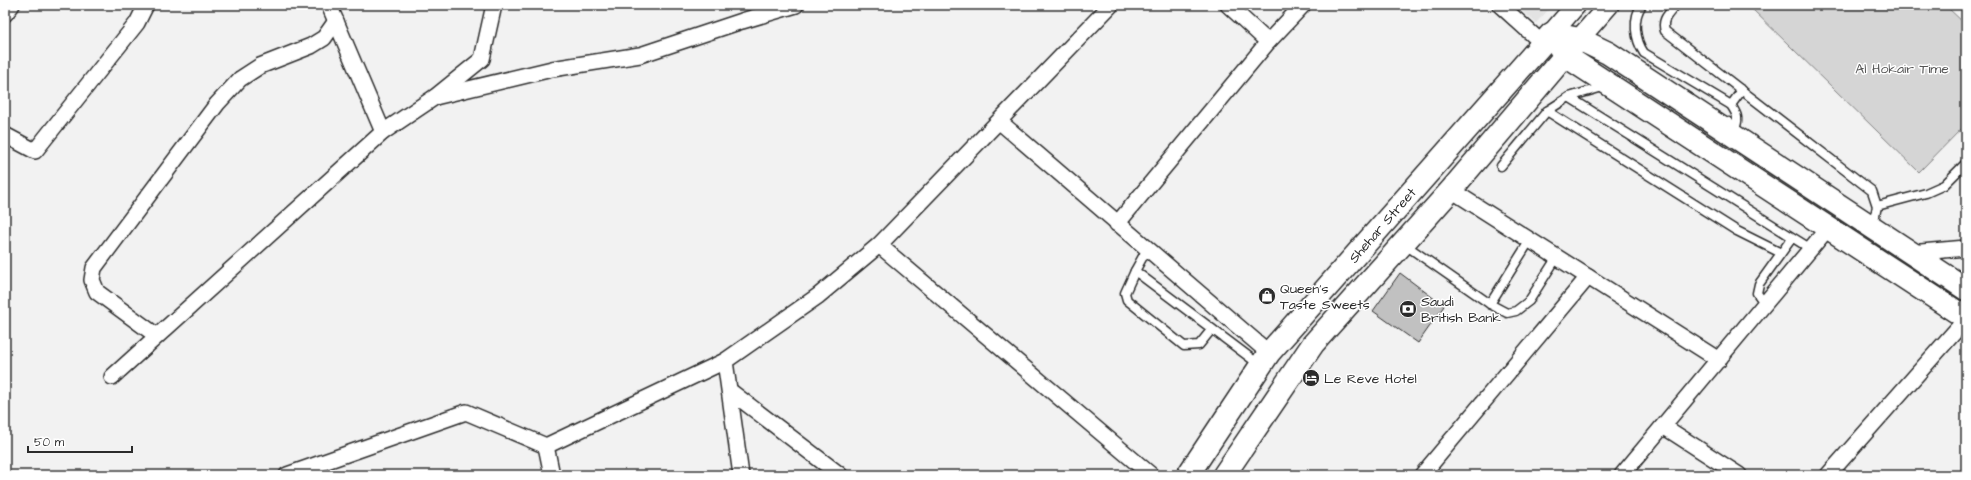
<svg xmlns="http://www.w3.org/2000/svg" width="1971" height="480" viewBox="0 0 1971 480" font-family="'Architects Daughter',sans-serif">
	<style>
		.built { fill: #e3e3e3 }
		.green { fill: #d5d5d5; stroke: #808080 }
		.building { fill: #c1c1c1; stroke: #2b2b2b }
		.lines { fill: none; stroke-linecap: round; stroke-linejoin: round }
		.service-casing { stroke: #2b2b2b; stroke-width: 11 }
		.minor-casing { stroke: #2b2b2b; stroke-width: 18 }
		.tertiary-casing { stroke: #2b2b2b; stroke-width: 22 }
		.primary-casing { stroke: #2b2b2b; stroke-width: 25 }
		.service { stroke: #fff; stroke-width: 8 }
		.minor { stroke: #fff; stroke-width: 15 }
		.tertiary { stroke: #fff; stroke-width: 19 }
		.primary { stroke: #fff; stroke-width: 22 }
		.labels { text-anchor: middle; stroke-width: 3; stroke-linejoin: round; paint-order: stroke }
		.park-label { font-size: 14px; fill: #565656; stroke: #fff }
		.street-label { font-size: 14px; fill: #2b2b2b; stroke: #fff }
		.poi-label { font-size: 14px; fill: #2b2b2b; stroke: #fff; text-anchor: start }
	</style>
	<rect width="100%" height="100%" fill="#f2f2f2"/>
	<filter id="ink" filterUnits="userSpaceOnUse"><feTurbulence type="fractalNoise" baseFrequency=".025" numOctaves="2"/><feDisplacementMap in="SourceGraphic" scale="8" xChannelSelector="R" yChannelSelector="G"/><feConvolveMatrix kernelMatrix="1 2 1 2 8 2 1 2 1" color-interpolation-filters="sRGB"/></filter>
	<g filter="url(#ink)">
		<path class="built" d="M1515,5H1553L1536,23Z"/>
		<path class="green" d="M1748,5H1945L1966,25V124L1919,172Z"/>
		<path class="building" d="M1400,273L1444,306L1418,343L1373,311Z"/>
		<g class="lines">
			<defs>
				<g id="service">
					<path d="M1642,5C1632,18 1635,40 1644,53L1731,105C1736,113 1739,117 1736,126L1729,122"/>
					<path d="M1676,5C1669,14 1661,19 1665,31L1872,191L1877,206L1873,226"/>
					<path d="M1569,97L1606,86"/>
					<path d="M1731,105L1742,90"/>
					<path d="M1547,111L1737,231L1781,253"/>
					<path d="M1501,166L1547,111L1569,97L1811,249"/>
					<path d="M1877,206L1926,193L1944,185L1966,163"/>
					<path d="M1404,244L1490,304L1507,313L1516,311L1529,301L1557,257"/>
					<path d="M1147,249L1135,271L1260,365"/>
					<path d="M1135,271L1125,293L1127,300L1184,346L1199,345L1212,329"/>
					<path d="M1490,304L1530,240"/>
					<path d="M1765,304L1757,293L1759,284L1792,238"/>
				</g>
				<g id="minor">
					<path d="M329,5L383,132L435,97L482,59L494,5"/>
					<path d="M1228,5L1268,42"/>
					<path d="M1500,5L1542,43"/>
					<path d="M5,14L12,5"/>
					<path d="M435,97L552,69L640,55L742,21L796,5"/>
					<path d="M1000,122L1269,353"/>
					<path d="M5,135L35,151L137,23L146,5"/>
					<path d="M1451,190L1719,360"/>
					<path d="M1117,224L1268,42L1303,5"/>
					<path d="M879,245L1151,475"/>
					<path d="M1910,253L1966,248"/>
					<path d="M157,336L97,292L92,280L94,268L217,104L240,79L260,66L311,46L324,38L336,21"/>
					<path d="M112,377L383,132"/>
					<path d="M730,391L840,475"/>
					<path d="M1663,426L1739,475"/>
					<path d="M546,446L725,361"/>
					<path d="M287,475L466,412L546,446L552,475"/>
					<path d="M741,475L725,361L818,296L879,245L1111,5"/>
					<path d="M1422,475L1588,277"/>
					<path d="M1622,475L1828,228"/>
					<path d="M1828,475L1966,319"/>
				</g>
				<g id="tertiary">
					<path d="M1551,34L1576,5"/>
					<path d="M1579,39L1609,5"/>
				</g>
				<g id="primary">
					<path d="M1564,36L1579,39L1608,53L1966,289"/>
					<path d="M1557,43L1564,55L1966,318"/>
					<path d="M1188,475L1269,353L1551,34"/>
					<path d="M1224,475L1313,344L1451,190L1579,39"/>
				</g>
			</defs>
			<use href="#service" class="service-casing"/>
			<use href="#minor" class="minor-casing"/>
			<use href="#tertiary" class="tertiary-casing"/>
			<use href="#primary" class="primary-casing"/>
			<use href="#service" class="service"/>
			<use href="#minor" class="minor"/>
			<use href="#tertiary" class="tertiary"/>
			<use href="#primary" class="primary"/>
		</g>
	</g>
	<defs>
		<symbol id="shop-disc" viewBox="-11 -11 22 22"><circle r="9.5" fill="#2b2b2b" stroke="#fff"/><path d="M-5-2.5h2.3a2.7 3.5 0 0 1 5.4 0H5L5.5 6h-11ZM-1.5-2.5h3a1.5 2.3 0 0 0-3 0Z" fill="#fff"/></symbol>
		<symbol id="bank-disc" viewBox="-11 -11 22 22"><circle r="9.5" fill="#2b2b2b" stroke="#fff"/><path d="M-6-4H6V4H-6ZM0-2.3a2.3 2.3 0 1 0 0 4.6a2.3 2.3 0 1 0 0-4.6Z" fill="#fff"/></symbol>
		<symbol id="hotel-disc" viewBox="-11 -11 22 22"><circle r="9.5" fill="#2b2b2b" stroke="#fff"/><path d="M-6-4.5h1.5V1H6V5H4.5V3h-9V5H-6ZM-4 0a1.8 1.8 0 1 1 3.6 0ZM.5 0V-2.5h3Q6-2.5 6 0Z" fill="#fff"/></symbol>
	</defs>
	<g fill-rule="evenodd">
		<use href="#shop-disc" x="1257" y="286" width="20" height="20"/>
		<use href="#bank-disc" x="1398" y="299" width="20" height="20"/>
		<use href="#hotel-disc" x="1301" y="368" width="20" height="20"/>
	</g>
	<g class="labels">
		<g class="park-label">
			<text x="1902" y="73">Al Hokair Time</text>
		</g>
		<g class="street-label">
			<text transform="translate(1382 225) rotate(-49)" y="5">Shehar Street</text>
		</g>
		<g class="poi-label">
			<text x="1280" y="293">Queen's<tspan x="1280" dy="16">Taste Sweets</tspan></text>
			<text x="1421" y="306">Saudi<tspan x="1421" dy="16">British Bank</tspan></text>
			<text x="1324" y="383">Le Reve Hotel</text>
		</g>
	</g>
	<rect width="1971" height="480" fill="none" stroke="#fff" stroke-width="20"/>
	<rect x="10" y="10" width="1951" height="460" fill="none" stroke="#2b2b2b" stroke-width="1.5" filter="url(#ink)"/>
	<path d="M28 446v6h104v-6" fill="none" stroke="#2b2b2b" stroke-width="2"/>
	<text x="34" y="446" font-size="12" fill="#2b2b2b" stroke="#ffffff" stroke-width="3" paint-order="stroke">50 m</text>
</svg>
